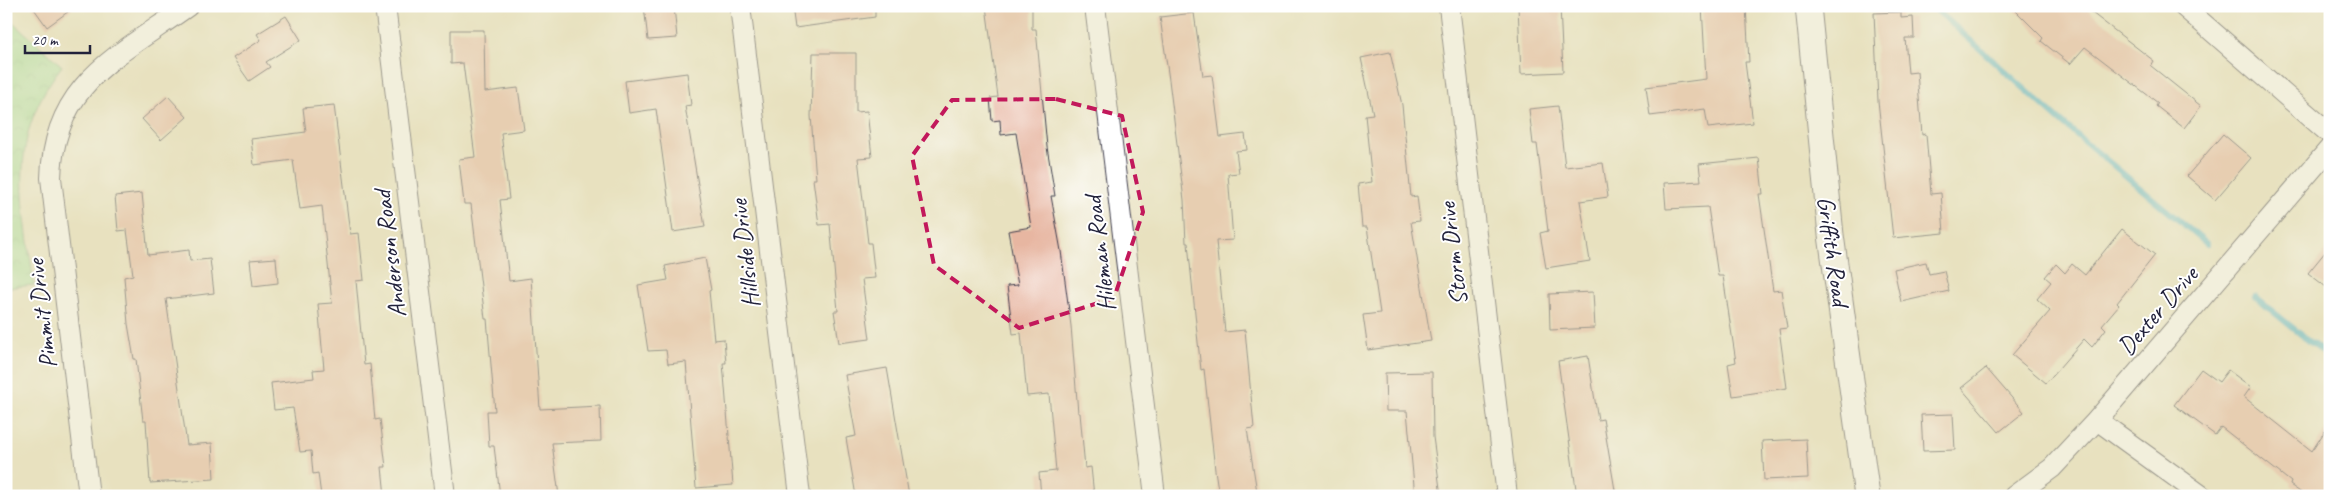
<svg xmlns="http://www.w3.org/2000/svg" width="2336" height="502" viewBox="0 0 2336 502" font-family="Caveat,sans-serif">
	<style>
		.park { fill: url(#park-crowns); stroke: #5e8068 }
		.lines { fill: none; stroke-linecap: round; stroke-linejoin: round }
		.stream { stroke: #51b4cf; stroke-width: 6 }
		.building { fill: #e7b6a1 }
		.minor-casing { stroke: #403f4f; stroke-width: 22 }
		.tertiary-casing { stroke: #403f4f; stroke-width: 27 }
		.minor { stroke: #fff; stroke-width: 20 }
		.tertiary { stroke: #fff; stroke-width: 25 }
		.marked { fill: none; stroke: #c2185b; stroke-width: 4; stroke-dasharray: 10 6; stroke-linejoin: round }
		.labels { text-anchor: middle; stroke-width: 4; stroke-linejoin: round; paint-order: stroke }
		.street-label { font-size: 25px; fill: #22223b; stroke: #fff }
	</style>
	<defs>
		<pattern id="park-crowns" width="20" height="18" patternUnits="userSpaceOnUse" patternTransform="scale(1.25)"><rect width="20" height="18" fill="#9bdd94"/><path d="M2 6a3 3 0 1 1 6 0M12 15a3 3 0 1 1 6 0" fill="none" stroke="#85bd80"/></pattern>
	</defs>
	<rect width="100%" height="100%" fill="#fff"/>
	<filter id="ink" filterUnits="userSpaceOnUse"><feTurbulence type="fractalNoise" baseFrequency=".02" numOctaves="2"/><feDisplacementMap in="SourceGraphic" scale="10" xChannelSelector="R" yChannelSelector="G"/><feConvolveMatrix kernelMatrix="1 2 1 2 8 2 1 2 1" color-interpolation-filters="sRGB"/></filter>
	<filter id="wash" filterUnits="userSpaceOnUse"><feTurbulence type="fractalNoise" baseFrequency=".0096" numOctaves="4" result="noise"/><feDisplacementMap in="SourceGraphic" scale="20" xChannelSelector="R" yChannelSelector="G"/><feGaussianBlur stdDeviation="1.12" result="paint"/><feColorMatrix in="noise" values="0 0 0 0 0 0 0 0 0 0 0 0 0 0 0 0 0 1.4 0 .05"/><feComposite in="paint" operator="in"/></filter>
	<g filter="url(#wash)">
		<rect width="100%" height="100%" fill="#e8e1bf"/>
		<path class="park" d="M6,16L62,66C6,138 23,201 34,285L6,288Z"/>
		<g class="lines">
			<g class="stream">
				<path d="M1932,6L2065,125L2207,244"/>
				<path d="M2255,297L2330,358"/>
			</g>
		</g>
		<g id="blocks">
			<g class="building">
				<path d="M32,6H76L47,27Z"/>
				<path d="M644,6H674L677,38L648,40Z"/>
				<path d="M792,6H875V17L795,28Z"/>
				<path d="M986,6H1032V29H1036L1047,147L1055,196H1051L1061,251L1071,326L1078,413H1080L1085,468L1091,467L1094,496H1041L1039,473L1056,471L1049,394L1027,396L1021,333L1013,334L1007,286L1018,285L1008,231L1031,227L1016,133L1001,135L1000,120L992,121L990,98L998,97Z"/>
				<path d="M1518,6H1560L1563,72L1521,74Z"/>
				<path d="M1702,6H1746L1749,62H1745L1753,123L1708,128L1705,109L1650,116L1646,87L1706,79Z"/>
				<path d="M2011,6H2083L2154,61L2151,66L2201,106L2184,128L2156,106L2158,103L2085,47L2070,64L2041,41L2043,38Z"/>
				<path d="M1901,12V18L1913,17L1914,38H1905L1908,73L1917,72L1922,135L1926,134L1931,194L1941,193L1944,233L1893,238L1878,101L1874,13Z"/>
				<path d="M1194,13L1203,76L1212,75L1220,137L1245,134L1247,150L1236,151L1239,173L1228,174L1233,240L1216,241L1225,332L1245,330L1254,428L1247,429L1257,492L1230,496H1219L1215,470L1204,369L1201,370L1197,333L1188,243H1186L1184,200L1169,80L1160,17Z"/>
				<path d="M286,16L301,40L266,62L270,67L249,81L233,58L261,40L257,34Z"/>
				<path d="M451,30H484L485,92L518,88L524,130L501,133L509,199L500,200L509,281L531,278L540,409L600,406L601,441L552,443L559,496H500L494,446H489L487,411H495L487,319H485L471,204H464L459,159L475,157L463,63L451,64Z"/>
				<path d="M1390,52L1402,105L1411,197L1417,196L1420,221L1411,222L1431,341L1368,350L1363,315L1380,313L1367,227H1362L1358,184L1372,182L1365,115L1373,114L1361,58Z"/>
				<path d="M813,53H856V112L867,111L872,157L858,158L868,243H871L875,278L862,279L870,339L839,343L834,311H838L830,224L819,225L813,179H816L811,116Z"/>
				<path d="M687,73L691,105L685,106L705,227L673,232L656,109L629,113L625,81Z"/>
				<path d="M168,96L187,117L161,140L142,119Z"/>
				<path d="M334,105L350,234L359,233L364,280L356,281L364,365L370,364L375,420L380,419L386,467H382L385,496H321L318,473L313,474L311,451L300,452L293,408L274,410L271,383L314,378L313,370L324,369L318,304L332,303L322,206L300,209L293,160L254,165L251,139L306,132L303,108Z"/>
				<path d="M1558,106L1565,167L1603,163L1608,197L1580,201L1590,261L1546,268L1540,233L1548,231L1537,144H1533L1529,109Z"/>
				<path d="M2223,134L2251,158L2215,200L2187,176Z"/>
				<path d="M1759,158L1763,194H1759L1773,291L1781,290L1787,328L1779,329L1787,388L1733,396L1728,364L1736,362L1723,276H1718L1708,207L1666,209L1664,183L1701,181L1699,164Z"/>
				<path d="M142,193L148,255L189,250L190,261L210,259L214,293L166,299L187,445L212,443L214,479L150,483L146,421H143L136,359H134L128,324L124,277L133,275L127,230L118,231L115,196Z"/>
				<path d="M2122,229L2155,255L2117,303L2119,305L2102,325L2106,329L2092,347L2084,339L2046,383L2012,355L2050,311L2037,299L2051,282L2045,277L2056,264L2065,273L2072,264L2085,275Z"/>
				<path d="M2330,246V290L2308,273Z"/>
				<path d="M276,258L278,283L253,286L250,260Z"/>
				<path d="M705,258L711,290L709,291L714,340L724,339L726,363H723L733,485L696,488L686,362L668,364L666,350L648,351L638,285L668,280L665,266Z"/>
				<path d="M1926,262L1929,274L1944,271L1949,291L1901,302L1894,269Z"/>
				<path d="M1593,292L1595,328L1550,330L1549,294Z"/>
				<path d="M1588,356L1598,420L1603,419L1616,496H1577L1558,361Z"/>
				<path d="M887,368L909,496H856L846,438L856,436L845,375Z"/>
				<path d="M1986,368L2024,412L1999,432L1961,388Z"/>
				<path d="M2201,369L2219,382L2228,370L2251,387L2244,397L2312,451L2330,423V490L2326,496H2306L2290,485L2291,482L2221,427L2215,435L2174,405Z"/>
				<path d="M1432,372L1433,437L1441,496H1415L1407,411H1386L1385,373Z"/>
				<path d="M1953,414L1955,450L1923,451L1921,415Z"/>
				<path d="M1806,439L1808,478L1764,480L1762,441Z"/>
			</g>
		</g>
	</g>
	<g filter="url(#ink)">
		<use href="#blocks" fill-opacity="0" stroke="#403f4f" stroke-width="1"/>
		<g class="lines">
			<defs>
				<g id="minor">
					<path d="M385,6L445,496"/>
					<path d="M740,6L800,496"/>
					<path d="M1095,6L1155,496"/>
					<path d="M1449,6L1507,496"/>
					<path d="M2183,6L2330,134"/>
					<path d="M2097,420L2202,496"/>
					<path d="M89,496L51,178C53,83 120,55 188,6"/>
					<path d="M2014,496L2052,468L2097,420L2330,148"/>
				</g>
				<path id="tertiary" d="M1808,6L1831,235L1867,496"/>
			</defs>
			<use href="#minor" class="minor-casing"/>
			<use href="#tertiary" class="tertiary-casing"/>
			<use href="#minor" class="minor"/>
			<use href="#tertiary" class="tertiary"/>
		</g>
	</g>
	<path d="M0 0H2336V502H0ZM1056,99L1122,116L1143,212L1114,298L1019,328L934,265L912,156L952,100Z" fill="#e8e1bf" fill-opacity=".55" fill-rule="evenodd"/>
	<path class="marked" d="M1056,99L1122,116L1143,212L1114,298L1019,328L934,265L912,156L952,100Z"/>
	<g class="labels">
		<g class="street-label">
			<text transform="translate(1834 251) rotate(82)" y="9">Griffith Road</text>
			<text transform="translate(389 254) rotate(-97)" y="9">Anderson Road</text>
			<text transform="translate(744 254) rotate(-97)" y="9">Hillside Drive</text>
			<text transform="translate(1099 254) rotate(-97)" y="9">Hileman Road</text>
			<text transform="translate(1452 254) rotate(-97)" y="9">Storm Drive</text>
			<text transform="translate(2157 310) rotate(-49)" y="9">Dexter Drive</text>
			<text transform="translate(41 314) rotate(-97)" y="9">Pimmit Drive</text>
		</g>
	</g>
	<rect width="2336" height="502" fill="none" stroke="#fff" stroke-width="25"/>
	<path d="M25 45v8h65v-8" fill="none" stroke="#22223b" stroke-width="2.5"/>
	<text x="32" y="45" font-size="15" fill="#22223b" stroke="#ffffff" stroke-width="4" paint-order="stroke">20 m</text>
</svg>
